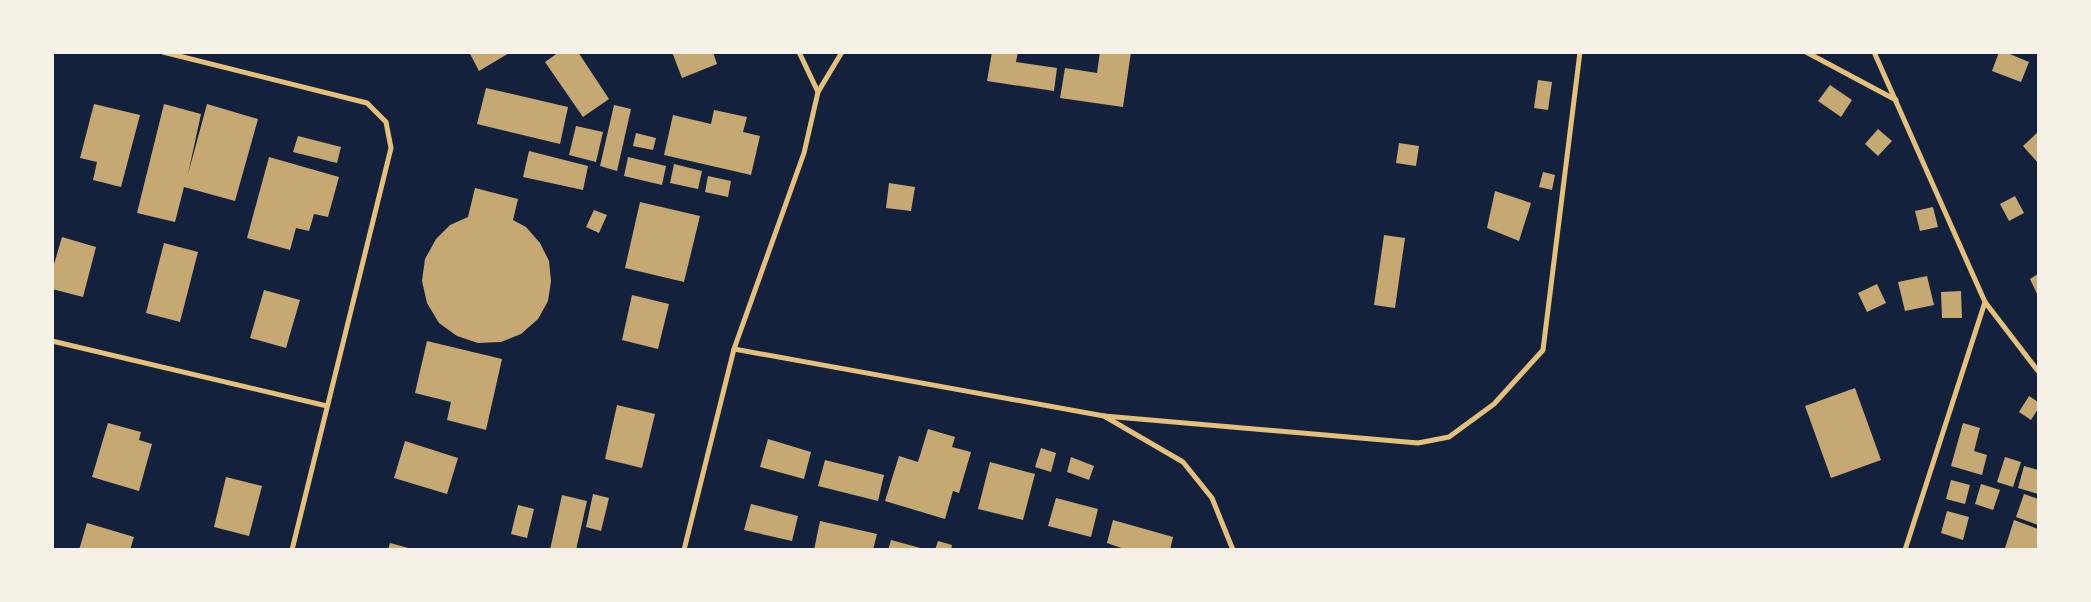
<svg xmlns="http://www.w3.org/2000/svg" width="2091" height="602" viewBox="0 0 2091 602" font-family="Inter,sans-serif">
	<style>
		.building { fill: #c6a872 }
		.lines { fill: none; stroke-linecap: round; stroke-linejoin: round }
		.minor { stroke: #e5c07b; stroke-width: 5 }
	</style>
	<rect width="100%" height="100%" fill="#14213d"/>
	<g class="building">
		<path d="M469,52H511L479,71Z"/>
		<path d="M559,52H578L609,99L583,117L545,62Z"/>
		<path d="M672,52H713L717,64L682,78Z"/>
		<path d="M992,52H1018L1016,62L1057,68L1054,91L987,81Z"/>
		<path d="M1100,52H1131L1123,107L1060,98L1065,68L1097,73Z"/>
		<path d="M1999,52H2005L2029,62L2021,82L1992,71Z"/>
		<path d="M1538,80L1552,82L1548,110L1534,108Z"/>
		<path d="M1830,85L1852,100L1841,117L1818,101Z"/>
		<path d="M486,88L568,107L560,144L477,124Z"/>
		<path d="M94,104L140,115L121,187L93,180L97,162L80,158Z"/>
		<path d="M164,104L201,114L188,174L207,104L258,119L235,201L184,187L175,222L137,213Z"/>
		<path d="M614,105L631,109L617,171L600,166Z"/>
		<path d="M714,110L747,117L743,132L760,136L751,175L664,155L673,115L711,124Z"/>
		<path d="M576,126L603,132L596,162L569,155Z"/>
		<path d="M1878,129L1892,141L1878,156L1865,144Z"/>
		<path d="M2038,132V163L2023,146Z"/>
		<path d="M636,133L656,138L653,150L633,146Z"/>
		<path d="M298,136L341,147L337,163L293,152Z"/>
		<path d="M1399,143L1419,146L1416,166L1396,163Z"/>
		<path d="M529,151L588,166L583,190L523,177Z"/>
		<path d="M269,157L339,177L328,217L314,214L309,231L296,228L290,250L247,238Z"/>
		<path d="M628,157L666,166L662,185L624,176Z"/>
		<path d="M674,164L702,171L698,189L670,183Z"/>
		<path d="M1543,172L1555,175L1552,190L1539,187Z"/>
		<path d="M708,176L731,181L728,197L705,192Z"/>
		<path d="M889,183L915,187L911,211L886,208Z"/>
		<path d="M475,188L518,199L513,220L526,227L540,243L549,261L551,281L548,301L538,319L521,334L501,342L478,343L457,336L439,323L427,303L422,281L425,259L436,239L450,225L468,217Z"/>
		<path d="M1495,191L1531,203L1519,241L1487,228Z"/>
		<path d="M2015,196L2024,213L2009,221L2000,204Z"/>
		<path d="M640,202L700,216L684,282L625,268Z"/>
		<path d="M1933,207L1938,227L1920,231L1915,211Z"/>
		<path d="M594,210L607,215L599,233L586,227Z"/>
		<path d="M1384,235L1405,238L1395,308L1374,305Z"/>
		<path d="M62,237L96,247L83,297L52,289V271Z"/>
		<path d="M164,243L198,252L180,322L146,313Z"/>
		<path d="M2038,274V296L2030,279Z"/>
		<path d="M1927,276L1934,305L1905,311L1898,282Z"/>
		<path d="M1877,284L1886,303L1867,312L1858,293Z"/>
		<path d="M264,290L300,300L286,348L250,338Z"/>
		<path d="M1961,291L1962,318H1942L1941,292Z"/>
		<path d="M632,295L669,304L658,349L622,340Z"/>
		<path d="M427,341L502,359L486,430L447,420L451,402L415,393Z"/>
		<path d="M1855,388L1881,460L1831,478L1805,406Z"/>
		<path d="M2029,396L2038,402V409L2031,420L2019,412Z"/>
		<path d="M617,405L655,414L642,468L605,459Z"/>
		<path d="M108,423L141,432L139,440L152,444L139,491L92,477Z"/>
		<path d="M1963,423L1980,428L1974,451L1987,455L1982,475L1951,466Z"/>
		<path d="M928,429L955,437L952,447L971,452L959,493L953,491L945,519L885,501L899,456L918,462Z"/>
		<path d="M768,439L811,452L804,479L760,467Z"/>
		<path d="M405,441L458,458L447,494L394,478Z"/>
		<path d="M1041,448L1056,453L1051,472L1035,467Z"/>
		<path d="M1071,457L1094,466L1089,480L1067,472Z"/>
		<path d="M2005,457L2021,462L2013,487L1997,482Z"/>
		<path d="M825,460L884,475L878,501L818,486Z"/>
		<path d="M990,462L1035,474L1023,520L978,509Z"/>
		<path d="M2024,466L2038,470V494L2018,488Z"/>
		<path d="M226,477L262,486L249,536L214,527Z"/>
		<path d="M1951,480L1970,485L1965,504L1946,499Z"/>
		<path d="M1981,484L2000,490L1993,510L1975,504Z"/>
		<path d="M593,494L609,498L601,531L586,527Z"/>
		<path d="M2024,494L2038,499V525L2016,517Z"/>
		<path d="M562,495L587,501L576,550H550Z"/>
		<path d="M1056,498L1098,509L1091,537L1048,526Z"/>
		<path d="M751,504L798,516L792,541L744,530Z"/>
		<path d="M518,505L534,509L527,538L511,534Z"/>
		<path d="M1947,511L1969,517L1963,540L1941,533Z"/>
		<path d="M1113,520L1173,537L1170,550H1127L1107,543Z"/>
		<path d="M2014,520L2038,529V550L2005,548Z"/>
		<path d="M820,521L877,534L873,550H814Z"/>
		<path d="M87,523L134,537L130,550H79Z"/>
		<path d="M891,540L924,549V550H888Z"/>
		<path d="M938,541L952,545L951,550H935Z"/>
		<path d="M390,543L412,549V550H388Z"/>
	</g>
	<g class="lines">
		<g class="minor">
			<path d="M163,52L367,103L386,122L391,148L292,550"/>
			<path d="M1806,52L1896,100"/>
			<path d="M1874,52L1985,302L2038,371"/>
			<path d="M818,92L842,52"/>
			<path d="M52,341L327,406"/>
			<path d="M734,349L1104,416L1183,462L1212,498L1233,550"/>
			<path d="M1104,416L1418,443L1449,437L1494,404L1543,350L1580,52"/>
			<path d="M684,550L734,349L804,153L818,92L799,52"/>
			<path d="M1905,550L1985,302"/>
		</g>
	</g>
	<rect width="2091" height="602" fill="none" stroke="#f6f1e7" stroke-width="108"/>
</svg>
